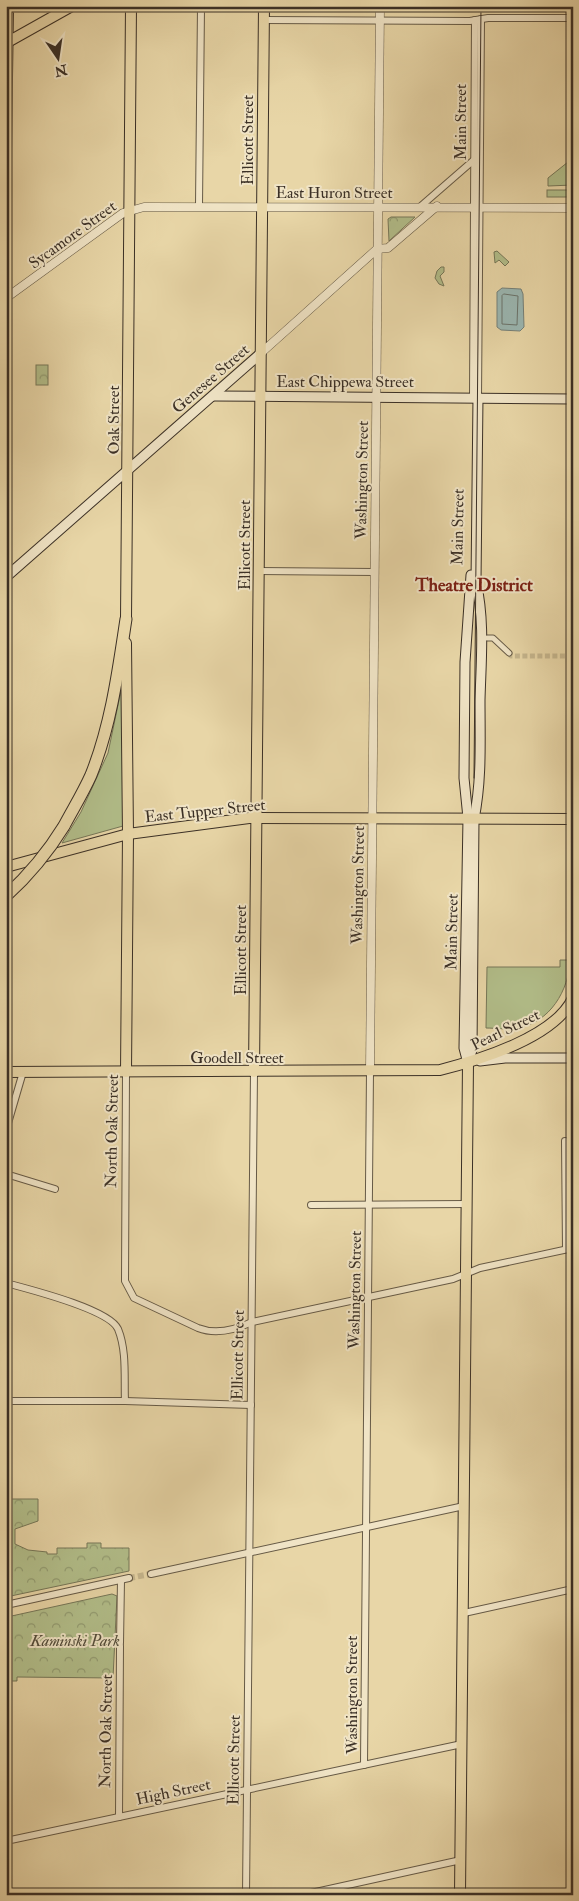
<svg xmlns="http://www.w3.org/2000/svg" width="579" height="1901" viewBox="0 0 579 1901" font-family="'IM FELL Double Pica',serif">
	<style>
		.grass { fill: #b2be8a; stroke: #767758 }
		.park { fill: url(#park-crowns); stroke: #767758 }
		.water { fill: #9bb7b2; stroke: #75817a }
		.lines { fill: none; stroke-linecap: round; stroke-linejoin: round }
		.shore { stroke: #6b746c; stroke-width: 1 }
		.pedestrian-tunnel { stroke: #c5b58d; stroke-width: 5; stroke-dasharray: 5 2.5; stroke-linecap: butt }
		.minor-tunnel { stroke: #c5b58d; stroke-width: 6; stroke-dasharray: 6 3; stroke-linecap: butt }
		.pedestrian-casing { stroke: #665a46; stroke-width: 7 }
		.minor-casing { stroke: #665a46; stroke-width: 8 }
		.tertiary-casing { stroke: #665a46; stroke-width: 9 }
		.secondary-casing { stroke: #3b3026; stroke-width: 11 }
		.primary-casing { stroke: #3b3026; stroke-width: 12 }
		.trunk-casing { stroke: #3b3026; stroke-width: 12 }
		.motorway-casing { stroke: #3b3026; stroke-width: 13 }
		.pedestrian { stroke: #f0e4c6; stroke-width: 5 }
		.minor { stroke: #f0e4c6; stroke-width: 6 }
		.tertiary { stroke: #f0e4c6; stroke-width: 8 }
		.secondary { stroke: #f0e4c6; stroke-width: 9 }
		.primary { stroke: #e8d6a7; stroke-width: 10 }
		.trunk { stroke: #e8d6a7; stroke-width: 10 }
		.motorway { stroke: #e8d6a7; stroke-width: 11 }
		.tram { stroke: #3b3026; stroke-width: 1 }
		.motorway-bridge-casing { stroke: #3b3026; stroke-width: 13; stroke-linecap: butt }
		.motorway-bridge { stroke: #e8d6a7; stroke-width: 11 }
		.labels { text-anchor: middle; stroke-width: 4; stroke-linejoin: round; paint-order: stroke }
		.street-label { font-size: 16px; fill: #3b3026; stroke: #f0e4c6 }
		.park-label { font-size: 16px; font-style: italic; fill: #534c3a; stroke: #f0e4c6 }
		.neighbourhood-label { font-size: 18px; font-weight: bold; fill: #7a1f14; stroke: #f0e4c6 }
	</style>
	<defs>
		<pattern id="park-crowns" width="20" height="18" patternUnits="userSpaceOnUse" patternTransform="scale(1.25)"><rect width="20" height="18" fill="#b2be8a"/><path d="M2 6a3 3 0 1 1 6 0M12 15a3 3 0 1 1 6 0" fill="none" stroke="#929b71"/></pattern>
	</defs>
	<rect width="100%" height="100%" fill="#e8d6a7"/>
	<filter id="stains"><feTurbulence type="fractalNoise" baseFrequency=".004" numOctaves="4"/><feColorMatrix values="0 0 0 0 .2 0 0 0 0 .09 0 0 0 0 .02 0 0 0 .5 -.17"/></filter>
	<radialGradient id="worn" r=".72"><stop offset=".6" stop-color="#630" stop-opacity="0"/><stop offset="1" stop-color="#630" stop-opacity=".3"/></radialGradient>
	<g class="grass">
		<path d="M573,158V185L548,186V178Z"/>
		<rect x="547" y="190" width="25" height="7"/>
		<path d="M497,251L509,262L505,266L499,260L495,263L494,252Z"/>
		<path d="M441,267H444V272L440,276L444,286L439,284L435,278L437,271Z"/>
		<path d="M122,686L123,826L62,843L81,812L108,753Z"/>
		<path d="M560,960H570C569,990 550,1023 517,1028C508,1030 496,1028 486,1028L487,967H560Z"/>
	</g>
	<g class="park">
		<path d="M391,217H415L389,241L388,219Z"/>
		<rect x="36" y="365" width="12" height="20"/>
		<path d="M6,1499H38V1521L15,1529V1544L28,1550L47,1552V1554H57V1548H87V1543H101V1548H129V1571L6,1597Z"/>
		<path d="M112,1594L117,1596L113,1678L17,1677V1681H6L7,1617Z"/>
	</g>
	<path class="water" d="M502,288L521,289L523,294L524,327L520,331L501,330L497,327V292Z"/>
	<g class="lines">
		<path class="shore" d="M504,294L518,296L517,325L502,324V296Z"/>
		<path class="pedestrian-tunnel" d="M509,653L511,656H572"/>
		<path class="minor-tunnel" d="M129,1578L151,1574"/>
		<defs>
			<g id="pedestrian">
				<path d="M487,638H493L509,653"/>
				<path d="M572,656H573"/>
			</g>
			<g id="minor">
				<path d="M264,20L470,21L488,18H573"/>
				<path d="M199,205L201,6"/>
				<path d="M421,206L475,159"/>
				<path d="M473,397L475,20"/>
				<path d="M478,397L481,19"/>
				<path d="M259,571L374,572"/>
				<path d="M126,1072L125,1281L134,1298L198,1328C216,1335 235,1330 252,1322L453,1279L480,1268L573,1248"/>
				<path d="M6,1130L23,1072"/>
				<path d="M565,1141L566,1249"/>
				<path d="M6,1174L55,1189"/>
				<path d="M311,1205L466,1204"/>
				<path d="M6,1283C28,1289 109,1309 118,1329C127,1351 124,1378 125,1401"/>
				<path d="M6,1401H125L251,1405"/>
				<path d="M151,1574L464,1506"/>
				<path d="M6,1605L129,1578"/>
				<path d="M464,1613L573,1589"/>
				<path d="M120,1643L121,1580"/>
				<path d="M364,1765L370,1071"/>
				<path d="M119,1817L120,1646"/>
				<path d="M6,1841L462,1744"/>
				<path d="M246,1895L254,1072"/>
				<path d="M302,1895L461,1860"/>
			</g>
			<g id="tertiary">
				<path d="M6,298L123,213L144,207L573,208"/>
				<path d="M261,353L377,249L388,248L437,206"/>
				<path d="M370,1071L380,6"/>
			</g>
			<g id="secondary">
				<path d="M213,396L573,399"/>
				<path d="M6,577L261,353"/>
				<path d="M480,1061L505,1058H573"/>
				<path d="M468,1063L472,1050L474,819C482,780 480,740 480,700C481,661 485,621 476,582L478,397"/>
				<path d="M468,1063L464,1048L468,818L464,778L465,662L471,575"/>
			</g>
			<g id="primary">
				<path d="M6,43L72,6"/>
				<path d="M126,643L128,834L126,1072"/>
				<path d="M6,867L128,834L249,818L573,819"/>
				<path d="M6,1072L440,1070C479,1060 555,1037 573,998"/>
				<path d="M254,1072L264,6"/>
				<path d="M460,1895L468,1063"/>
			</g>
			<g id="trunk">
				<path d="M6,149L8,6"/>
				<path d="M126,619L131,6"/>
			</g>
			<path id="motorway" d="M64,826C73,809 83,793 91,775C111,725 118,672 126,619"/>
		</defs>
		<use href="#pedestrian" class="pedestrian-casing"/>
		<use href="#minor" class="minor-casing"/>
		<use href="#tertiary" class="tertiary-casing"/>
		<use href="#secondary" class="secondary-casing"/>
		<use href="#primary" class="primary-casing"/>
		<use href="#trunk" class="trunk-casing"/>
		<use href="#motorway" class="motorway-casing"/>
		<use href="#pedestrian" class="pedestrian"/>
		<use href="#minor" class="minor"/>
		<use href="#tertiary" class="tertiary"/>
		<use href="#secondary" class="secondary"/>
		<use href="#primary" class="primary"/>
		<use href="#trunk" class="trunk"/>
		<use href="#motorway" class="motorway"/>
		<path class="tram" d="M474,778L481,6"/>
		<defs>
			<path id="motorway-bridge" d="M6,896C29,875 48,852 64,826"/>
		</defs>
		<use href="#motorway-bridge" class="motorway-bridge-casing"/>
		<use href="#motorway-bridge" class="motorway-bridge"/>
	</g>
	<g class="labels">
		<g class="street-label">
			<text transform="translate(460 122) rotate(-90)" y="6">Main Street</text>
			<text transform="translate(247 140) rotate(-90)" y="6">Ellicott Street</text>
			<text x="334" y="198">East Huron Street</text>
			<text transform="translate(72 234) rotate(-36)" y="6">Sycamore Street</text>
			<text transform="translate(210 378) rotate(-41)" y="6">Genesee Street</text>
			<text x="345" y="387">East Chippewa Street</text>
			<text transform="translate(113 420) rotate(-90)" y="6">Oak Street</text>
			<text transform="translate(361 480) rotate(-89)" y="6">Washington Street</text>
			<text transform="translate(457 527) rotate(-89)" y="6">Main Street</text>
			<text transform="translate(244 545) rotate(-90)" y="6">Ellicott Street</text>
			<text transform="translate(205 810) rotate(-6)" y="6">East Tupper Street</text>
			<text transform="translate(357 885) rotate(-89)" y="6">Washington Street</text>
			<text transform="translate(451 932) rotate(-89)" y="6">Main Street</text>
			<text transform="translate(240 950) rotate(-90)" y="6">Ellicott Street</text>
			<text transform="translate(505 1029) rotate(-26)" y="6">Pearl Street</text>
			<text x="237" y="1063">Goodell Street</text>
			<text transform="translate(111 1131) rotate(-89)" y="6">North Oak Street</text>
			<text transform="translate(354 1290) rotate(-89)" y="6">Washington Street</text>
			<text transform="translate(237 1355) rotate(-89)" y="6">Ellicott Street</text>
			<text transform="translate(351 1695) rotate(-90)" y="6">Washington Street</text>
			<text transform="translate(105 1731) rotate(-89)" y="6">North Oak Street</text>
			<text transform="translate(233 1760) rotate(-89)" y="6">Ellicott Street</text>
			<text transform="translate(173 1791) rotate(-12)" y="6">High Street</text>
		</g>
		<g class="park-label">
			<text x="75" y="1646">Kaminski Park</text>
		</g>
		<g class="neighbourhood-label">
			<text x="474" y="591">Theatre District</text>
		</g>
	</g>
	<rect width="579" height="1901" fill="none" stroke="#e8d6a7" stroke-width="25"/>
	<rect x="8" y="8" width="564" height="1886" fill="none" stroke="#3b3026" stroke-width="2.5"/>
	<rect x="12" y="12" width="554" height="1876" fill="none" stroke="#3b3026"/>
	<g transform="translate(58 58) rotate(167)" stroke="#f0e4c6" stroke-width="4" paint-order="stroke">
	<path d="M0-4L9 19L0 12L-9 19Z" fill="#3b3026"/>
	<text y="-8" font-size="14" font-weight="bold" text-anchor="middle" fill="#3b3026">N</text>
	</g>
	<rect width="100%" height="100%" filter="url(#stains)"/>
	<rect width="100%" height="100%" fill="url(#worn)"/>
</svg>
